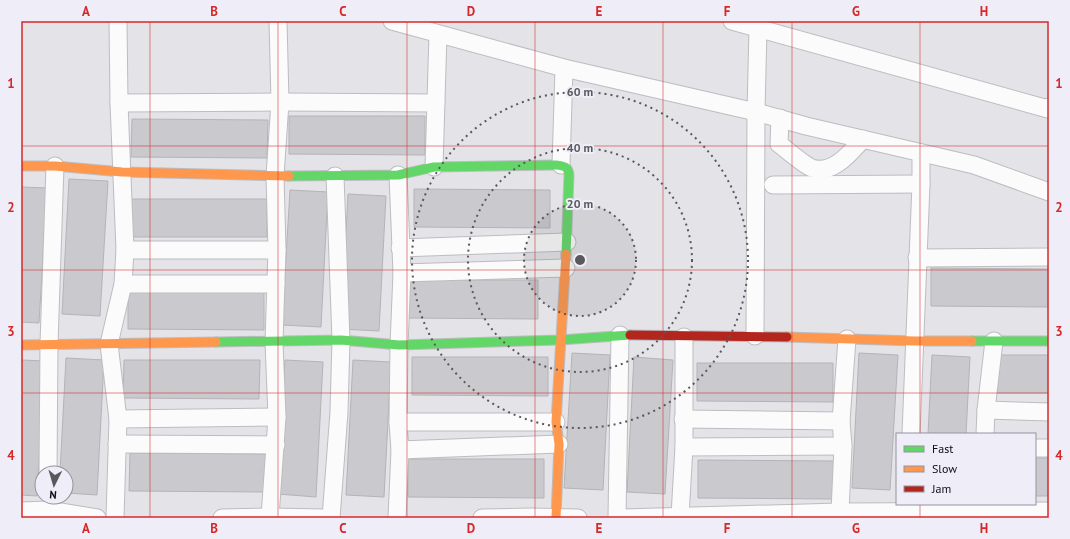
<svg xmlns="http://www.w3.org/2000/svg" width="1070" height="539" viewBox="0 0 1070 539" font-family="'PT Sans',sans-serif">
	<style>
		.building { fill: #cacace; stroke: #b4b3b7 }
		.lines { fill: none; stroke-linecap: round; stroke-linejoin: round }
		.street-casing { stroke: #bdbcc1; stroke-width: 19 }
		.fast-casing { stroke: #bdbcc1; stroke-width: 11 }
		.slow-casing { stroke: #bdbcc1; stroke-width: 11 }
		.jam-casing { stroke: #bdbcc1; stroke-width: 11 }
		.street { stroke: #fbfbfc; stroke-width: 17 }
		.fast { stroke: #63d668; stroke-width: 9 }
		.slow { stroke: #ff974d; stroke-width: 9 }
		.jam { stroke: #b3261e; stroke-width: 9 }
		.grid { fill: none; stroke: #d62828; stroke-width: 1; stroke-opacity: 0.55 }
		.ring { fill: none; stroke: #59585c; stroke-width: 2; stroke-dasharray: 2 4 }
		.centre { fill: #59585c; stroke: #efedf8; stroke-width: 2 }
		.ring-label { font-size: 12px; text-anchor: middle; font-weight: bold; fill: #59585c; stroke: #efedf8; stroke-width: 4; stroke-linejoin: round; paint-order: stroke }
		.neatline { fill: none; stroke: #d62828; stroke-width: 1.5 }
		.grid-label { font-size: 13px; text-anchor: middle; font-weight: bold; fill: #d62828 }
	</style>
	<rect width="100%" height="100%" fill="#e3e3e8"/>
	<g class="building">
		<path d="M289,116H425V155L289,154Z"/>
		<path d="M132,119L268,120L267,158L131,157Z"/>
		<path d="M69,179L108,181L100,316L62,314Z"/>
		<path d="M21,187L47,188L39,323L21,322Z"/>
		<path d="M414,189L550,190V228L414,227Z"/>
		<path d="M290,190L328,192L321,327L282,325Z"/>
		<path d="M348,194L386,196L379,331L341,329Z"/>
		<rect x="131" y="199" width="136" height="38"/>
		<path d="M931,268L1049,269V307L931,306Z"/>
		<path d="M402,280H538V319L402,318Z"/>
		<path d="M128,291L264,292V330L128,329Z"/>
		<path d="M572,353L610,355L603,490L564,488Z"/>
		<path d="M859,353L898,355L890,490L852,488Z"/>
		<path d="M932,355L970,357L966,434H928Z"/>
		<rect x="997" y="355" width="52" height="38"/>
		<path d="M412,357H548V396L412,395Z"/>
		<path d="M634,357L673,360L665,494L627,492Z"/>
		<path d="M66,358L104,360L97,495L66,493V473H60Z"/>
		<path d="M21,360L45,361L37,496L21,495Z"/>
		<path d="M124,360H260L259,399L123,398Z"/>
		<path d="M285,360L323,362L316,497L278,494Z"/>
		<path d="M353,360L391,362L384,497L346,495Z"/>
		<path d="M697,363H833V402L697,401Z"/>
		<path d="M130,453L266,454L265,492L129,491Z"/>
		<rect x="1035" y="458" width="14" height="38"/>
		<path d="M408,459H544V498L408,497Z"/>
		<path d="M698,460L834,461V499L698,498Z"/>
	</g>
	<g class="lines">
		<defs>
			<g id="street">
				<path d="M392,21L564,68L756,112L806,126L974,165L1049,192"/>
				<path d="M732,21L1048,109L1049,107"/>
				<path d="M119,103L280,102L436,103"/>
				<path d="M780,118L779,144C787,150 804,165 812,168C833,175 850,153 863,139"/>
				<path d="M561,165L564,68"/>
				<path d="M434,167L438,34"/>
				<path d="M773,185L921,184"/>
				<path d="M400,248L567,242"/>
				<path d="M125,250H277"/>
				<path d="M917,258L1049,257"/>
				<path d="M402,273L566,268"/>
				<path d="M123,284H276"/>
				<path d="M755,336L756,112L758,28"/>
				<path d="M986,410L1049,412"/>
				<path d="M118,419L277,417"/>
				<path d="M683,419L841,421"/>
				<path d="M398,422H556"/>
				<path d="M911,434L921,184V153"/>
				<path d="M985,434L986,410L994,341"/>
				<path d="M117,444L276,445"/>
				<path d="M684,447L843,446"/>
				<path d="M1035,448H1049"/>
				<path d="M400,450L559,444"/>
				<path d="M48,473L49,344L55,166"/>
				<path d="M21,511L48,510L97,518"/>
				<path d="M840,512L843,446L841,421L847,339"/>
				<path d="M680,516L684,447V337"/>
				<path d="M270,517L277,417L274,342L277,250L275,176L280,102L278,21"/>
				<path d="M115,518L118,419L109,344L123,284L125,250L119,103L118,21"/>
				<path d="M222,518L270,517L325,518"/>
				<path d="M331,518L339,412L341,340L335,176"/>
				<path d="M397,518L400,450L398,422L399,345L402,273L398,175"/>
				<path d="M482,518L532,517L578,518"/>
				<path d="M617,518L620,335"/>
				<path d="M622,518L840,512L1049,511"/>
			</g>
			<g id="fast">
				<path d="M289,176L398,175L434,167L556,165C564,166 568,166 569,175L566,254"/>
				<path d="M972,341H1049"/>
				<path d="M216,342L341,340L399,345L560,340L630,335"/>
			</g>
			<g id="slow">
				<path d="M21,166H55L122,172L289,176"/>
				<path d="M787,337L915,341H972"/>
				<path d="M21,345L216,342"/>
				<path d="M556,518L559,444L556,422L566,254"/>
			</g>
			<path id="jam" d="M630,335L787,337"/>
		</defs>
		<use href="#street" class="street-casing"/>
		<use href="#fast" class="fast-casing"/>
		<use href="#slow" class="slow-casing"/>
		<use href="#jam" class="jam-casing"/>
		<use href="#street" class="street"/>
		<use href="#fast" class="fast"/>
		<use href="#slow" class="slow"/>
		<use href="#jam" class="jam"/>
	</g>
	<path class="grid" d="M150,21V518M278,21V518M407,21V518M535,21V518M663,21V518M792,21V518M920,21V434M21,146H1049M21,270H1049M21,393H1049M920,504V518"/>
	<circle cx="580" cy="260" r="56" fill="#59585c" fill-opacity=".12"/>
	<g class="ring">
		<circle cx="580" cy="260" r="56"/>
		<circle cx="580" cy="260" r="112"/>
		<circle cx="580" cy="260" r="168"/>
	</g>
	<circle cx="580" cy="260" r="6" class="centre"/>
	<g class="ring-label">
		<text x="580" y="96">60 m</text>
		<text x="580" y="152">40 m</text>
		<text x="580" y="208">20 m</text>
	</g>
	<rect width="1070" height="539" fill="none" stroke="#efedf8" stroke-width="44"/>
	<rect x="896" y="433" width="140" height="72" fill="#efedf8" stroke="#95939c"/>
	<rect x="904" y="446" width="20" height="6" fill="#63d668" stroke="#95939c"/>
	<text x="932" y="453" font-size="12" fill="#0e0d11">Fast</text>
	<rect x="904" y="466" width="20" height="6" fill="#ff974d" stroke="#95939c"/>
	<text x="932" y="473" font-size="12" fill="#0e0d11">Slow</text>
	<rect x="904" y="486" width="20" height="6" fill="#b3261e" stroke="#95939c"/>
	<text x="932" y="493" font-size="12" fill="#0e0d11">Jam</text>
	<g transform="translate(54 485) rotate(185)"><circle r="19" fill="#efedf8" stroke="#95939c"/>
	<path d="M0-3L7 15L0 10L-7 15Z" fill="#59585c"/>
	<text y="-6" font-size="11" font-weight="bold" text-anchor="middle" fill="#0e0d11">N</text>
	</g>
	<rect x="22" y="22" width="1026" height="495" class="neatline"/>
	<g class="grid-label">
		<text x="86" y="16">A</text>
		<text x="214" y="16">B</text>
		<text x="343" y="16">C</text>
		<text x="471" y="16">D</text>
		<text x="599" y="16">E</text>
		<text x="727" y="16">F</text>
		<text x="856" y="16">G</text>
		<text x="984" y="16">H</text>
		<text x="11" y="88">1</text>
		<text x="1059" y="88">1</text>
		<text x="11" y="212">2</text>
		<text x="1059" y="212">2</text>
		<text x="11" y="336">3</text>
		<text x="1059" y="336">3</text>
		<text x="11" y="460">4</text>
		<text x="1059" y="460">4</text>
		<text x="86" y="533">A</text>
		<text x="214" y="533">B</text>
		<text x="343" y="533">C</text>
		<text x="471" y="533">D</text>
		<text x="599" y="533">E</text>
		<text x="727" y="533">F</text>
		<text x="856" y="533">G</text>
		<text x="984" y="533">H</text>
	</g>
</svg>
